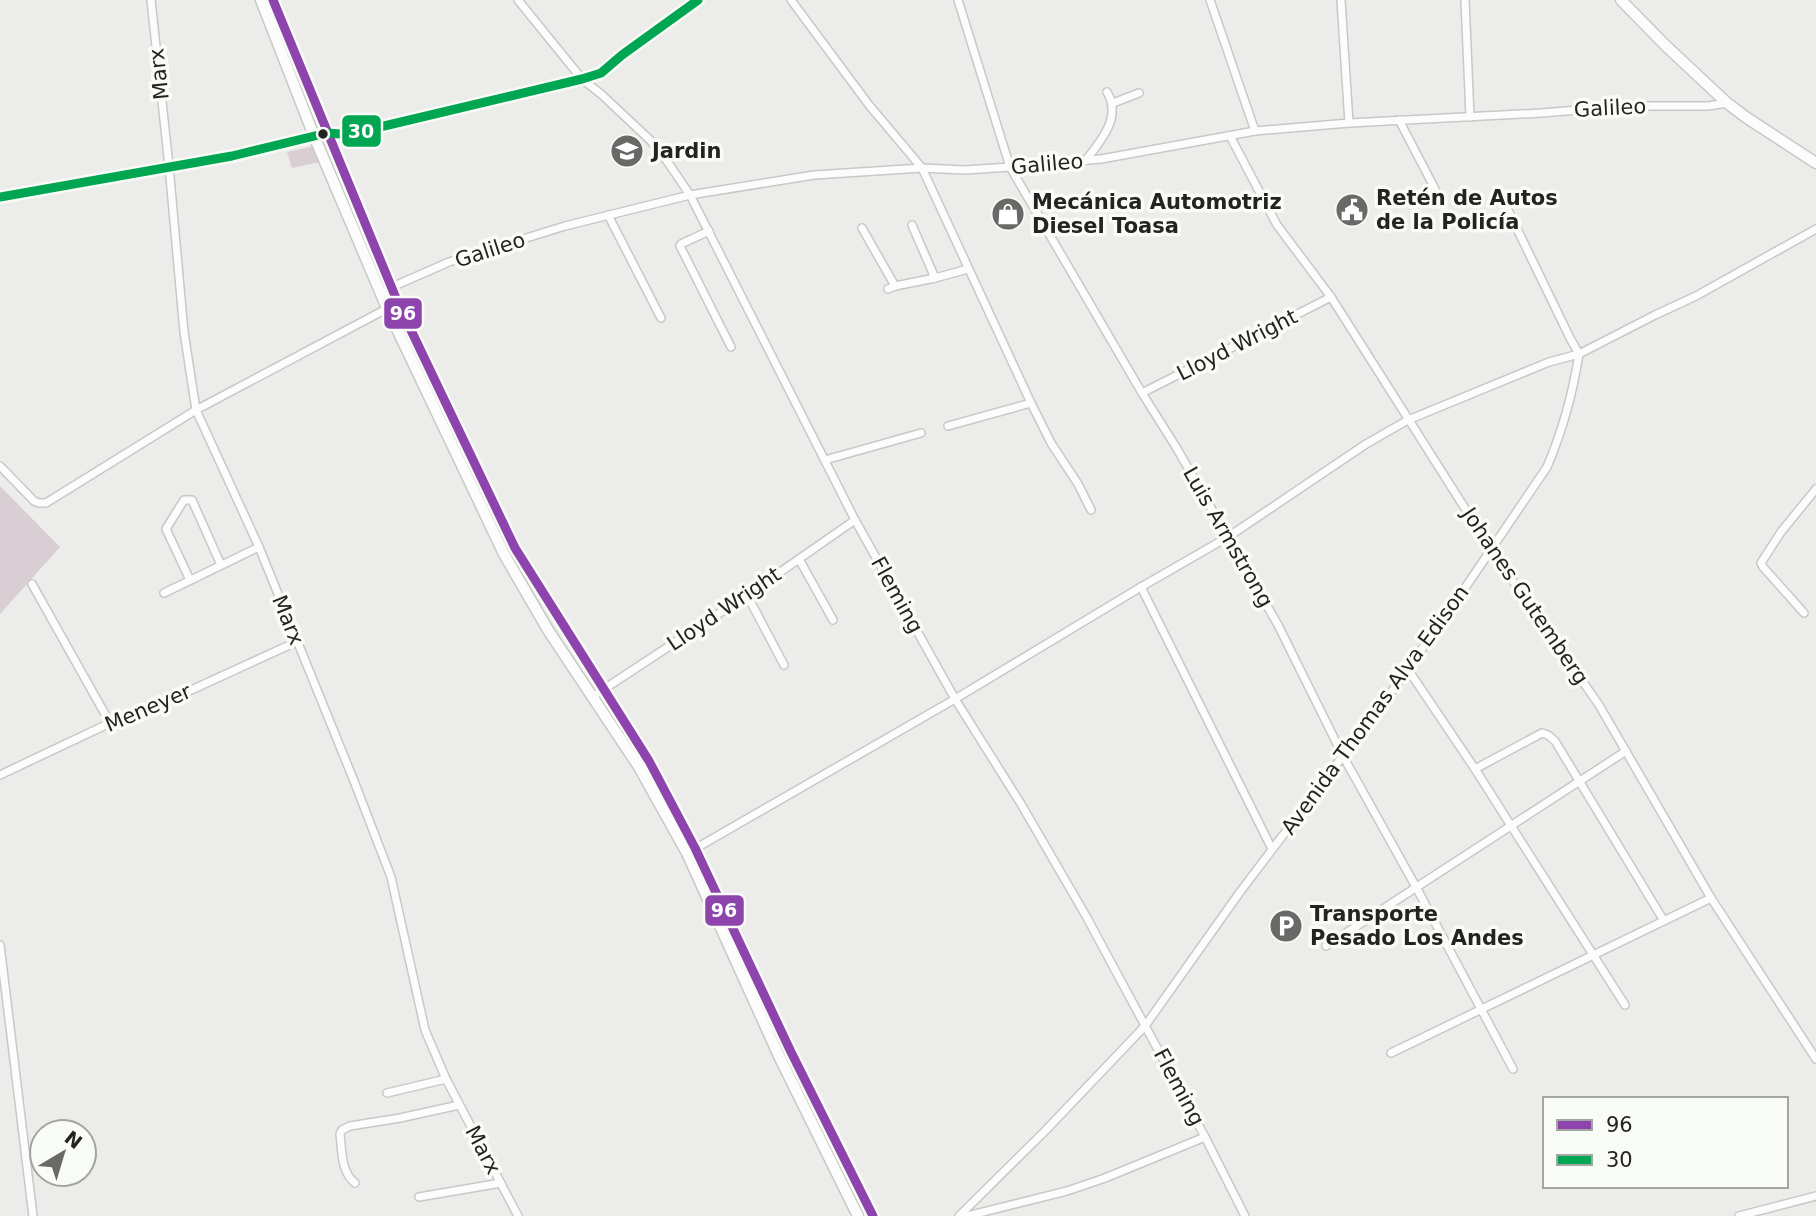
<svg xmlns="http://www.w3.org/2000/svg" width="1816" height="1216" viewBox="0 0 1816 1216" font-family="'DejaVu Sans',sans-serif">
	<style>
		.green { fill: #d9ced4 }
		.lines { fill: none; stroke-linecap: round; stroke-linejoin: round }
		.street-casing { stroke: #c8c8c6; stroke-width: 10 }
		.secondary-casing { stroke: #c8c8c6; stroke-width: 13 }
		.street { stroke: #fcfcfc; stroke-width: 7 }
		.secondary { stroke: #fcfcfc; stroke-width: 10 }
		.bus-1-casing { stroke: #f9fbf6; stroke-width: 14 }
		.bus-2-casing { stroke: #f9fbf6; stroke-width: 14 }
		.bus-1 { stroke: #8e44ad; stroke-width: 9 }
		.bus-2 { stroke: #00a651; stroke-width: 9 }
		.bus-dot { fill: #232422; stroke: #f9fbf6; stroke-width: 2.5 }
		.labels { text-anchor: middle; stroke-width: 7; stroke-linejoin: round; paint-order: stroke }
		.street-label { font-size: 21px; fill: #232422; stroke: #f9fbf6 }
		.poi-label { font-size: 21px; font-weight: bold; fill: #232422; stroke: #f9fbf6; text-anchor: start }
		.line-badge { stroke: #f9fbf6; stroke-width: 2.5 }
		.badge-label { font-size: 19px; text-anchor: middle; font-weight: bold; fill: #fff }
	</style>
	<rect width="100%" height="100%" fill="#ecedea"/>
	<g class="green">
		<path d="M314,146L320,162L292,168L287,152Z"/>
		<path d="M0,486L60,547L0,614Z"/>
	</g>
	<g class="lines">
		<defs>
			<g id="street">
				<path d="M151,0L169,166L184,332L196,410L259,547L354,781L391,877L425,1030L446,1079L518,1216"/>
				<path d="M518,0L582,79L601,94L650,140L667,161L690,195L855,520L955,699L1021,804L1086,916L1205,1137L1245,1216"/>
				<path d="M791,0L869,105L922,168L1031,403L1051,443L1078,484L1091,510"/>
				<path d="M958,0L1010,167L1142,393L1176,447L1278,625L1343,756L1416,887L1513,1069"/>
				<path d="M1210,0L1255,131"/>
				<path d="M1341,0L1349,123"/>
				<path d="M1465,0L1470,117"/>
				<path d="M1113,103L1139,93"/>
				<path d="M1399,120L1435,189"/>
				<path d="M327,133L341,134L363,131L601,73L622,55L698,0"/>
				<path d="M1230,136L1277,225L1331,297L1492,551L1599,705L1711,898L1816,1059"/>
				<path d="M1086,160C1101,141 1122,117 1107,92"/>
				<path d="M608,215L661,318"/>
				<path d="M912,225L935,278"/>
				<path d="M862,228L895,286"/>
				<path d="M709,231L681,244L680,246L731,347"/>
				<path d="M888,289L895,286L935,278L968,269"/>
				<path d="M381,294L392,287L449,262L565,226L690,195L814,175L922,168L965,170L1010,167L1101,159L1255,131L1349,123L1542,113L1626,106H1708L1727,103"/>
				<path d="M1142,393L1331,297"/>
				<path d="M948,426L1031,403"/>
				<path d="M825,460L921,433"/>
				<path d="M0,466L34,501L39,503H46L196,410L390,307"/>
				<path d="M799,559L833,620"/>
				<path d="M190,580L166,529L184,500H192L221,565"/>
				<path d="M32,584L110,723"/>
				<path d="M1141,587L1272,849"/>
				<path d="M164,593L259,547"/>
				<path d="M747,595L784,665"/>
				<path d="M1804,613L1763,567L1761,563L1781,532L1816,489"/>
				<path d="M1407,668L1475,769L1625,1005"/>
				<path d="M592,697L750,593L855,520"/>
				<path d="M1475,769L1542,733L1548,735L1555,741L1664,921"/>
				<path d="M0,775L110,723L187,692L296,642"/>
				<path d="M693,850L955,699L1141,587L1228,537L1366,444L1408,420L1549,362L1579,354L1570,338L1503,200"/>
				<path d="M0,945L33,1216"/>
				<path d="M1326,946L1626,751"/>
				<path d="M1391,1053L1711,898"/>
				<path d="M387,1093L446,1079"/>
				<path d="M355,1183C341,1172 342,1151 340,1134L342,1130L350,1126L400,1118L459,1105"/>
				<path d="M419,1197L501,1183"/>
				<path d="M959,1216L1045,1131L1145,1026L1240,892L1392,691L1465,588L1547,467C1562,432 1573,392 1579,354L1655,315L1696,296L1816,229"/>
				<path d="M967,1216L1067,1191L1105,1178L1205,1137"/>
				<path d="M1739,1216L1816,1196"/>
			</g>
			<g id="secondary">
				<path d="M261,0L314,136L387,308L504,554L548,630L639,767L687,853L779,1056L858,1216"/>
				<path d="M273,0L398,303L515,548L649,761L695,848L791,1052L873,1216"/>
				<path d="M1621,0L1665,45L1727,103L1747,118L1816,163"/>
				<path d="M0,197L232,156L319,135"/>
			</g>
		</defs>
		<use href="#street" class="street-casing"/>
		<use href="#secondary" class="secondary-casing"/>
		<use href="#street" class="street"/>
		<use href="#secondary" class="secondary"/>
		<defs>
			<path id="bus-1" d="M273,0L398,303L515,548L649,761L695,848L791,1052L873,1216"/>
			<path id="bus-2" d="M0,197L232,156L327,133L341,134L363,131L582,79L601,73L622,55L698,0"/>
		</defs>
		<use href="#bus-1" class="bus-1-casing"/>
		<use href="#bus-2" class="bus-2-casing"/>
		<use href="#bus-1" class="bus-1"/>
		<use href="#bus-2" class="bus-2"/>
	</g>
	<defs>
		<symbol id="school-disc" viewBox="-11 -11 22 22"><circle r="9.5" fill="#696a68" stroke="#f9fbf6"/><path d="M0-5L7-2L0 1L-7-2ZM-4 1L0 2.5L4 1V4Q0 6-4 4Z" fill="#fff"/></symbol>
		<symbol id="civic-disc" viewBox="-11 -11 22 22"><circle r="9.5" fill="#696a68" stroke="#f9fbf6"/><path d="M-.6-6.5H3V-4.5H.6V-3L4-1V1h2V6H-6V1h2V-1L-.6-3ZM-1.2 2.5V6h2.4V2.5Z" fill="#fff"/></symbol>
		<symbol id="shop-disc" viewBox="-11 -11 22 22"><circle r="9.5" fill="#696a68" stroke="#f9fbf6"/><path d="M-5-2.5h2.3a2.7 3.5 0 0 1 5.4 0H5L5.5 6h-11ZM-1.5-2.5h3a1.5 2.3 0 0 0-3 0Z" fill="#fff"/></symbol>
		<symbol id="parking-disc" viewBox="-11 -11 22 22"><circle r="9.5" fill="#696a68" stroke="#f9fbf6"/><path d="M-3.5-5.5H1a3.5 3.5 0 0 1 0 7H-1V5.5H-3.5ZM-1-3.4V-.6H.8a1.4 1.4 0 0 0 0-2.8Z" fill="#fff"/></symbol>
	</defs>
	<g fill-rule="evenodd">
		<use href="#school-disc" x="608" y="132" width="38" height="38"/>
		<use href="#civic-disc" x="1333" y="191" width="38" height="38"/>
		<use href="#shop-disc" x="989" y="195" width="38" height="38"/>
		<use href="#parking-disc" x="1267" y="907" width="38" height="38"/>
	</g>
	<circle class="bus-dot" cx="323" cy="134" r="6"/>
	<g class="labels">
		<g class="street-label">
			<text transform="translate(159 74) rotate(-96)" y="7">Marx</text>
			<text transform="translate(1610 108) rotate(-3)" y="7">Galileo</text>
			<text transform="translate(1047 164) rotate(-5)" y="7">Galileo</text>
			<text transform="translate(490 250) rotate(-18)" y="7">Galileo</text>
			<text transform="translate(1237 345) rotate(-27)" y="7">Lloyd Wright</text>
			<text transform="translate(1228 537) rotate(60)" y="7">Luis Armstrong</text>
			<text transform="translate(897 595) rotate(61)" y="7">Fleming</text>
			<text transform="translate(1525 596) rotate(56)" y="7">Johanes Gutemberg</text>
			<text transform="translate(724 609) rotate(-34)" y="7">Lloyd Wright</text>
			<text transform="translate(288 620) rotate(68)" y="7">Marx</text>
			<text transform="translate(148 708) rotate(-23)" y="7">Meneyer</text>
			<text transform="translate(1375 710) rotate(-54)" y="7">Avenida Thomas Alva Edison</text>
			<text transform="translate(1179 1087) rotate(62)" y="7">Fleming</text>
			<text transform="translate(483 1150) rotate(62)" y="7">Marx</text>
		</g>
		<g class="poi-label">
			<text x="652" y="158">Jardin</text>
			<text x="1376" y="205">Retén de Autos<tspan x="1376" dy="24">de la Policía</tspan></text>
			<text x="1032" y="209">Mecánica Automotriz<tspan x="1032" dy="24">Diesel Toasa</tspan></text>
			<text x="1310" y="921">Transporte<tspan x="1310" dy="24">Pesado Los Andes</tspan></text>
		</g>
	</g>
	<g class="line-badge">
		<rect x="341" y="114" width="41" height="34" rx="7" fill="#00a651"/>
		<rect x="383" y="297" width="40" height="33" rx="7" fill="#8e44ad"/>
		<rect x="704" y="894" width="41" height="33" rx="7" fill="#8e44ad"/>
	</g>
	<g class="badge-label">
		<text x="361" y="138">30</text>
		<text x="403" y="320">96</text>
		<text x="724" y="917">96</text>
	</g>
	<rect x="1543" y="1097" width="245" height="91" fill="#f9fbf6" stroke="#a3a5a1" stroke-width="2"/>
	<rect x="1557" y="1120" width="35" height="10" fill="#8e44ad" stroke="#a3a5a1" stroke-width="2"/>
	<text x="1606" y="1132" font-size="21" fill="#232422">96</text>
	<rect x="1557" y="1155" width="35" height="10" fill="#00a651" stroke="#a3a5a1" stroke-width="2"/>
	<text x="1606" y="1167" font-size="21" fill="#232422">30</text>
	<g transform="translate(63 1153) rotate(38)"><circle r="33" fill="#f9fbf6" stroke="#a3a5a1" stroke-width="2"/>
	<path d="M0-5L12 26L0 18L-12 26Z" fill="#696a68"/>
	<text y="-10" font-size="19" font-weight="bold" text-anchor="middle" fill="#232422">N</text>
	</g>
</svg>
